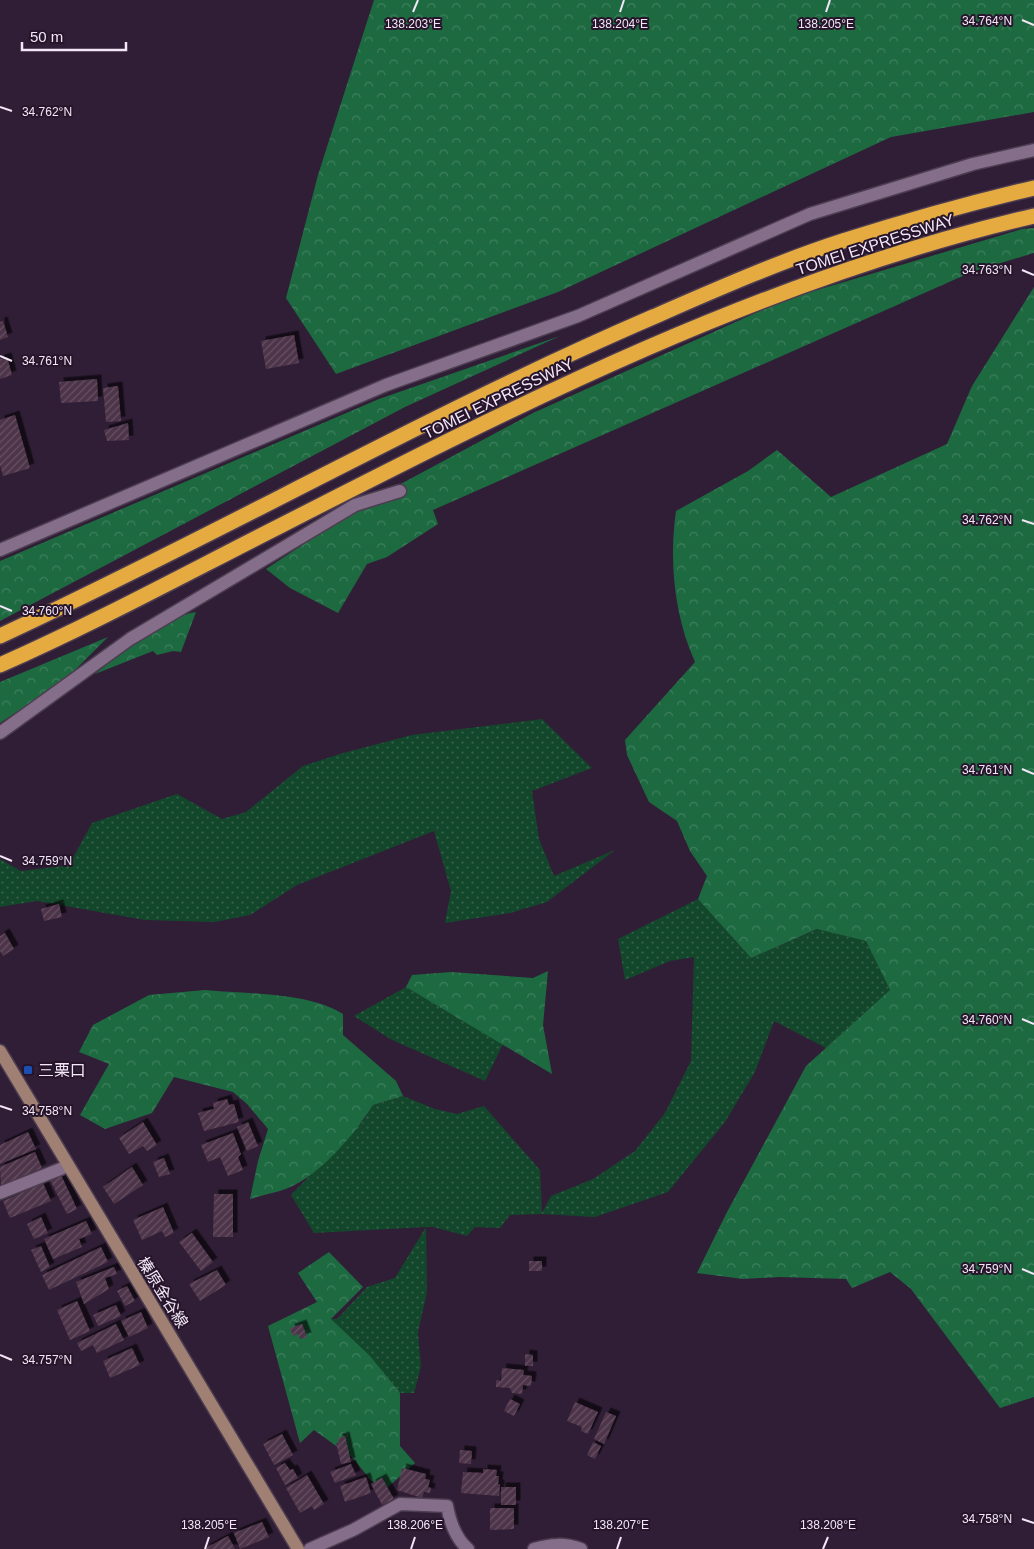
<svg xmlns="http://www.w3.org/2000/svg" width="1034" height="1549" viewBox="0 0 1034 1549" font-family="Arial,'Noto Sans JP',sans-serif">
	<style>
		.grass { fill: url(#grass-dots) }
		.forest { fill: url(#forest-crowns) }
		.building { fill: url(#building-hatch); filter: url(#shadow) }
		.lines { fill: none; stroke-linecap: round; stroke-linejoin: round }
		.minor-casing { stroke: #4d3d51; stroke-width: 15 }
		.secondary-casing { stroke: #4d3d51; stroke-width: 15 }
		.motorway-casing { stroke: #4d3d51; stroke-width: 18 }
		.minor { stroke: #846e8a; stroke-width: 12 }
		.secondary { stroke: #a18074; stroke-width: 12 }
		.motorway { stroke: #e5aa40; stroke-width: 15 }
		.ticks { fill: none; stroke: #f3e7f7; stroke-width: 2 }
		.transit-dot { fill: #1a4fb4; stroke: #26152b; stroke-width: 2 }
		.labels { text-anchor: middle; stroke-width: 4; stroke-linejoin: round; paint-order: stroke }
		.street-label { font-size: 16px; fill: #f3e7f7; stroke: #26152b }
		.poi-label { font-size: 16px; fill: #f3e7f7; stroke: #26152b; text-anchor: start }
		.ticks-label { font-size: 12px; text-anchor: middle; fill: #f3e7f7; stroke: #26152b; stroke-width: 4; stroke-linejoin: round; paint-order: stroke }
	</style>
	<defs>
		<pattern id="grass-dots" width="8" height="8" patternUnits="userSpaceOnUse" patternTransform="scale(1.25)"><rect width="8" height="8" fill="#13472b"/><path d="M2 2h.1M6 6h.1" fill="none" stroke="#36624a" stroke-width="1.8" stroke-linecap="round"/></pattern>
		<pattern id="forest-crowns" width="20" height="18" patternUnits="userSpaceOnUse" patternTransform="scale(1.25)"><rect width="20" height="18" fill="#1d6a41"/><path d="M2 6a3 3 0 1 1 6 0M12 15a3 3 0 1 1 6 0" fill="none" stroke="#3e7f5d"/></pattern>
		<pattern id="building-hatch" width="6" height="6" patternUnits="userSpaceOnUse" patternTransform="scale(1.25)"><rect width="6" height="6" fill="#4e3449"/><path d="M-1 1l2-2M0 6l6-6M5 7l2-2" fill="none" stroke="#685164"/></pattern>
		<filter id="shadow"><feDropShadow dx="4.5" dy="-4.5" stdDeviation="0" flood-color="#0009"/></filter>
	</defs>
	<rect width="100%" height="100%" fill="#301e36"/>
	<g class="grass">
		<path d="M542,719L592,768L532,791L539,839L554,876L615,850L547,902L510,913L445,923L451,891L434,831L297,885L250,915L215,922L145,920L37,901L0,907V859L21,871L63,866L74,856L92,823L177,794L222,819L246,812L303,766L343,753L412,735Z"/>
		<path d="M698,899L751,958L818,929L866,941L890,990L826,1048L774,1021L755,1072L725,1122L668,1192L595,1217L542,1214L510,1215L500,1228L475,1227L467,1236L433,1227H426L427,1292L418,1332L421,1367L414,1393H400L331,1319H337L367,1287L395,1278L426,1227L314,1233L291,1195L363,1121L373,1105L403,1096L435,1109L457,1114L484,1106L540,1170L542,1213L551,1196L593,1179L635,1151L665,1113L691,1061L694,957L670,961L625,980L618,939Z"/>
		<path d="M406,987L503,1044L485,1081L392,1040L354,1016Z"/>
	</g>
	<g class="forest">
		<path d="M374,0H1034V112L891,137L558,292L336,374L286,298L318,175Z"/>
		<path d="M1034,228V253L974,271L433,510L438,524L387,557L367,564L338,613L290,588L266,569L369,501L533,413L787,299L1022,229Z"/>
		<path d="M1034,287V1397L1000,1408L911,1289L890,1272L852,1288L846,1279L780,1277L743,1279L697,1273L726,1214L806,1066L890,990L866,941L817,929L751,958L698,899L707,876L690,851L677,821L649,802L627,755L625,740L695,662C674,615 669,561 676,511L748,471L777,450L831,497L947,444L972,386Z"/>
		<path d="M560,336L405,407L0,621V561L379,399Z"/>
		<path d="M196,612L181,652L173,651L157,655L153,651L95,674C121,653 163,617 196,612Z"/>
		<path d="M108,637L65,680L0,723V682Z"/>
		<path d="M548,971L543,1025L552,1074L406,987L412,975L451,972L533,978Z"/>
		<path d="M205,990C246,994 308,992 343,1014V1035L396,1081L403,1096L373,1105C355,1134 320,1175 288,1188C276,1193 262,1195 250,1199L258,1161L268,1129L247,1104L233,1092L174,1077L152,1113L105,1129L80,1115L109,1064L79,1052L93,1025L149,995Z"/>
		<path d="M329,1252L363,1287L331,1319L370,1356L400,1393V1446L415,1463L388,1487L377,1488L353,1458L314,1430L300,1443L268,1326L317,1302L298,1273Z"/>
	</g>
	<g class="building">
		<path d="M3,321L8,337L0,340V322Z"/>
		<path d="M294,335L299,363L266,369L261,341Z"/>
		<path d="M7,357L12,375L0,379V359Z"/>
		<path d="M97,379L98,401L61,403L59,382Z"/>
		<path d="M118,386L121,421L106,422L103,388Z"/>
		<path d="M15,415L30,468L3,476L0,465V420Z"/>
		<path d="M128,423L129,440L107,441L104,430Z"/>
		<path d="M59,904L62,917L44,921L41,909Z"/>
		<path d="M5,933L14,949L3,956L0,951V936Z"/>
		<path d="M227,1099L229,1105L234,1104L239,1122L204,1131L198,1113L214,1109L213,1103Z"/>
		<path d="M143,1122L157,1145L147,1151L143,1146L129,1154L119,1138Z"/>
		<path d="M248,1122L258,1146L247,1151L237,1127Z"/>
		<path d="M28,1132L36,1149L0,1164V1145Z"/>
		<path d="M233,1133L241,1154L238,1157L243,1170L228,1176L220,1157L208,1162L201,1145Z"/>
		<path d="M35,1152L42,1168L1,1186L0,1167Z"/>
		<path d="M164,1158L170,1174L159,1177L153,1162Z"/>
		<path d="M132,1167L143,1185L114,1204L103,1187Z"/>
		<path d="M61,1175L77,1209L67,1214L50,1180Z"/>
		<path d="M43,1183L51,1201L10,1218L3,1201Z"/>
		<path d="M214,1194H233V1237H213Z"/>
		<path d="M163,1207L174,1233L165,1237L162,1231L142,1240L133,1220Z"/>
		<path d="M41,1217L48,1233L34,1239L27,1224Z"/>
		<path d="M86,1221L92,1234L79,1239L82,1247L53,1259L44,1239Z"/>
		<path d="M192,1233L213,1262L201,1271L179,1242Z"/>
		<path d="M41,1246L50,1267L41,1272L31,1250Z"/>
		<path d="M101,1247L108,1262L49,1290L42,1275Z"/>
		<rect x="529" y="1261" width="13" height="10"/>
		<path d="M114,1267L117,1274L105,1278L109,1289L84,1304L76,1282Z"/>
		<path d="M217,1270L226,1285L200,1301L189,1284Z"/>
		<path d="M127,1286L135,1301L125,1306L117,1291Z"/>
		<path d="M77,1301L90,1331L70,1340L57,1310Z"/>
		<path d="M116,1305L121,1316L98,1326L93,1315Z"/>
		<path d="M141,1312L148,1328L129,1337L121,1321Z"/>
		<path d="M116,1324L124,1340L97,1353L93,1345L81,1351L77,1343Z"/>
		<path d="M302,1324L307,1337L300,1339L298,1334L293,1336L290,1328Z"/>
		<path d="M132,1348L140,1365L110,1378L103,1361Z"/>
		<path d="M525,1354L533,1355V1366H525Z"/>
		<path d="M502,1368L524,1370L523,1375L532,1376L531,1386L523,1385L522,1394L512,1393L510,1388L496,1387V1380L501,1381Z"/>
		<path d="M510,1399L520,1404L514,1416L504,1411Z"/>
		<path d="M575,1402L598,1412L588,1434L581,1431L582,1427L567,1421Z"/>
		<path d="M606,1412L616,1416L604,1444L594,1439Z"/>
		<path d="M282,1434L293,1455L274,1465L263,1444Z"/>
		<path d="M345,1436L351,1462L341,1464L336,1443L339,1442L338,1438Z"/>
		<path d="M593,1442L601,1446L595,1459L587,1455Z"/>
		<path d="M460,1450L472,1451L471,1464L459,1463Z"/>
		<path d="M285,1463L290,1470L293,1469L298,1478L285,1485L276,1468Z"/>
		<path d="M351,1464L356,1475L335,1483L330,1472Z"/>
		<path d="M402,1468L426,1474L425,1479L430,1480L428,1487L431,1488L430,1493L424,1492L422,1498L397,1490Z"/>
		<path d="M483,1469L497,1470L496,1476H499L498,1484H500L499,1496L461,1493L463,1472L483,1473Z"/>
		<path d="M307,1475L324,1504L314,1510L312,1506L300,1513L286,1488Z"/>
		<path d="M366,1477L371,1493L345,1502L340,1486Z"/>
		<path d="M382,1478L394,1499L382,1505L371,1484Z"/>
		<rect x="501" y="1487" width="15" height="18"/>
		<path d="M490,1508H514V1529L490,1530Z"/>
		<path d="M262,1522L269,1537L240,1549L234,1533Z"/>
		<path d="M228,1536L235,1549H204Z"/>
	</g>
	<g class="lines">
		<defs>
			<g id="minor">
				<path d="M0,550L386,385L578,316L810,214L973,164L1034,150"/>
				<path d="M0,733L130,639L355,505L400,491"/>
				<path d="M0,1193L68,1166"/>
				<path d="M310,1549L353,1530L400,1504L447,1506C450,1522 455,1538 468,1549"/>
				<path d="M534,1549C551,1544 564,1543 581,1549"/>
			</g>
			<path id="secondary" d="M0,1051L298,1549"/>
			<g id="motorway">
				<path d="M0,636C220,534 430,413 653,317C715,290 778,262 843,241C906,221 970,203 1034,188"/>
				<path d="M0,665C95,623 187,573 280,526C522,402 767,278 1034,216"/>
			</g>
		</defs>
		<use href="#minor" class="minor-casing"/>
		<use href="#secondary" class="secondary-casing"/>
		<use href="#motorway" class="motorway-casing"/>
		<use href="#minor" class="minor"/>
		<use href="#secondary" class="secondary"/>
		<use href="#motorway" class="motorway"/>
	</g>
	<path class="ticks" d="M413,12L418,0M620,12L624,0M826,12L830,0M1022,20L1034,25M0,107L12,111M1022,270L1034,275M0,356L12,361M1022,520L1034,524M0,606L12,611M1022,769L1034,774M0,856L12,861M1022,1019L1034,1024M0,1106L12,1110M1022,1269L1034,1274M0,1355L12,1360M1022,1519L1034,1523M205,1549L209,1537M411,1549L415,1537M617,1549L621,1537M823,1549L828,1537"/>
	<rect class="transit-dot" x="23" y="1065" width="10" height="10" rx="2.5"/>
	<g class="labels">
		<g class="street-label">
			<text transform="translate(875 244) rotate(-18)" y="6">TOMEI EXPRESSWAY</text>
			<text transform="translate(498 398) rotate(-26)" y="6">TOMEI EXPRESSWAY</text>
			<text transform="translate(163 1292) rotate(58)" y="6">榛原金谷線</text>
		</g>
		<g class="poi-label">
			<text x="38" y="1076">三栗口</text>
		</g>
	</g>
	<g class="ticks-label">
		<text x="987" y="25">34.764°N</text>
		<text x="413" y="28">138.203°E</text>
		<text x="620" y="28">138.204°E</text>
		<text x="826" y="28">138.205°E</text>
		<text x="47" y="116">34.762°N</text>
		<text x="987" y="274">34.763°N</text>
		<text x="47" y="365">34.761°N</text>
		<text x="987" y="524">34.762°N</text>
		<text x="47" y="615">34.760°N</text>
		<text x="987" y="774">34.761°N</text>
		<text x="47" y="865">34.759°N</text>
		<text x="987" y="1024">34.760°N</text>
		<text x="47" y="1115">34.758°N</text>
		<text x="987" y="1273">34.759°N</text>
		<text x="47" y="1364">34.757°N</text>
		<text x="987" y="1523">34.758°N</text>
		<text x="209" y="1529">138.205°E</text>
		<text x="415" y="1529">138.206°E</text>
		<text x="621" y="1529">138.207°E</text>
		<text x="828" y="1529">138.208°E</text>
	</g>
	<path d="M22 42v8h104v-8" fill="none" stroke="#f3e7f7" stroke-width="2.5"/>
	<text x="30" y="42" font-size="15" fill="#f3e7f7" stroke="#26152b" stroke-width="4" paint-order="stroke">50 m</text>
</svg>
